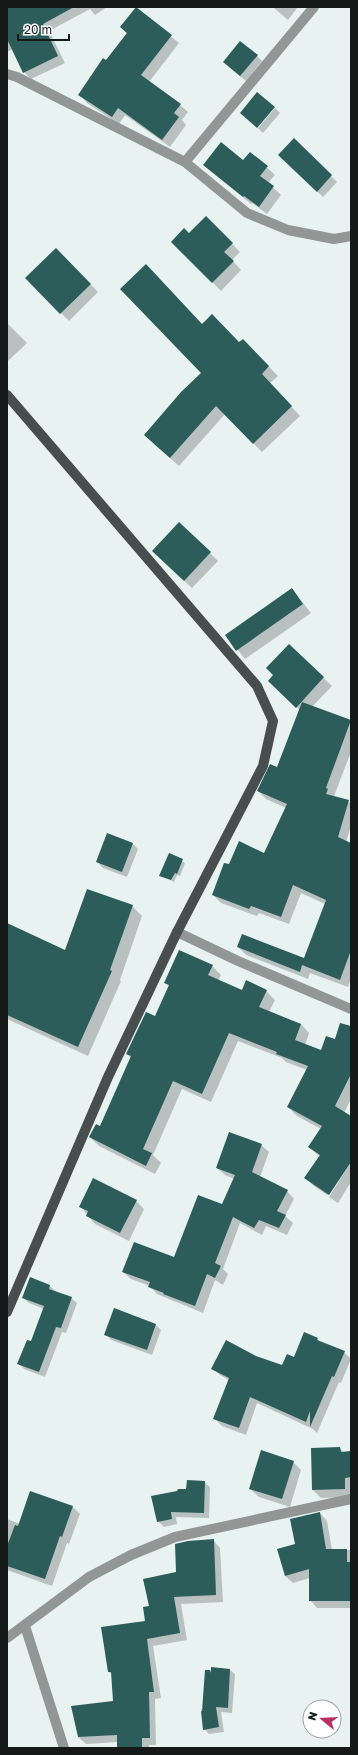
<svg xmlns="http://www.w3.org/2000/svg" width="358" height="1755" viewBox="0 0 358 1755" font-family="'Golos Text',sans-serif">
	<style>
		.shadow { fill: #0003 }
		.building { fill: #2c5d5a }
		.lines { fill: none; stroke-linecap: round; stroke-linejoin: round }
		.minor { stroke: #929695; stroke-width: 10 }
		.major { stroke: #474e4d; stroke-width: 10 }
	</style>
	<rect width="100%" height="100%" fill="#e8f2f1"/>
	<g class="shadow">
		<path d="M12,7H107L95,15L90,9L49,31L65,63L31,79L24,72L13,49L7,52V9Z"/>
		<path d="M273,7H298L288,20Z"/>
		<path d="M136,8L179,43L149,82L180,105L188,112L182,120L186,125L170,147L125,115L119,124L87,103L80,95L127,34L121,27Z"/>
		<path d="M257,56L262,61L246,81L229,67Z"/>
		<path d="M275,108L280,113L263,133L258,128Z"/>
		<path d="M294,140L337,182L323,197L279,155Z"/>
		<path d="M251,153L275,175L268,183L281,195L267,214L252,203L251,204L205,165L244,162Z"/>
		<path d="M206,217L240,252L232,260L241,270L221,291L173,242L189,234Z"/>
		<path d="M56,249L98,292L69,321L26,278Z"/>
		<path d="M7,323L27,343L8,361L7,359Z"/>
		<path d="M202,325L239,343L243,340L278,376L270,383L300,416L262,452L225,414L179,466L154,444L203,373Z"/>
		<path d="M210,553L218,561L192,588L161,559Z"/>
		<path d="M292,589L311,613L245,659L226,635Z"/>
		<path d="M289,645L332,686L312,707L351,721V752L334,796L348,801L351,804V826L346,842L351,844V978L348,987L310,973L308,979L246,955L238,947L305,959L325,904L301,893L289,924L259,913L257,916L221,903L213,895L229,866L265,855L286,808L266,799L258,791L277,768L300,710L277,689L274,675Z"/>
		<path d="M132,843L138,849L127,877L103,868L97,862Z"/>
		<path d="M169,854L185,863L180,876L177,875L174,882L160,875Z"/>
		<path d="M132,906L142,916L120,980L121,981L88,1056L7,1019V924L66,951Z"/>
		<path d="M212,966L221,975L218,981L242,991H266L275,1000L269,1012L301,1024L309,1033L305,1045L322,1051L351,1027V1099L344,1113L351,1118V1158L327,1195L314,1186L305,1178L320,1157L309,1147L321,1129L297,1116L288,1107L307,1070L286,1062L282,1058L238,1041L211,1102L182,1089L153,1155L161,1163L155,1174L99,1146L90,1137L101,1128L131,1058L127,1054L155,1018L169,986L165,983Z"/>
		<path d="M261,1145L269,1152L260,1177L287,1191L294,1199L285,1216L293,1223L287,1235L266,1226L262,1235L240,1223L223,1269L228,1274L223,1285L215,1280L203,1313L157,1294L150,1286L131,1279L123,1272L175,1258L223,1205L234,1179L225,1175L217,1168Z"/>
		<path d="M351,1162V1182L338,1203L329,1197Z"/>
		<path d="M136,1201L144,1209L129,1241L95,1224L80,1206Z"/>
		<path d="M31,1278L50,1286L56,1292L71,1298L77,1303L66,1333L62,1332L45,1377L24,1369L19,1364L32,1343L44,1309L29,1303L23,1298Z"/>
		<path d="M156,1325L161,1330L152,1355L111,1340L105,1334Z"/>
		<path d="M317,1339L321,1342L344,1352L351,1359L341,1383L339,1382L317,1433L313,1429L257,1403L246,1435L222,1426L215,1419L229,1380L220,1375L212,1368L256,1357L283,1367Z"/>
		<path d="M340,1448L344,1453H351V1497L321,1498L313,1490Z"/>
		<path d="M293,1462L301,1470L290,1507L259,1497L250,1489Z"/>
		<path d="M204,1482L210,1487L209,1518L176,1517L177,1524L164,1527L158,1521L187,1490Z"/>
		<path d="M73,1507L80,1514L69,1544L67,1543L52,1586L7,1570V1519L20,1524Z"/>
		<path d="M320,1513L327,1521L332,1550H351V1608H317L310,1600V1578L293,1583L285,1576L296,1544Z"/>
		<path d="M213,1540L220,1548L223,1602L181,1604L187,1640L153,1646L161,1698L155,1699L156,1745H149V1748H118V1742L86,1744L78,1737L114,1702L113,1675L109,1672L146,1622L150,1607L177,1573Z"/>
		<path d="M230,1670L235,1674L232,1713L221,1712L224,1732L209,1734L204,1729L203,1712L210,1671L212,1673Z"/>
	</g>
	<g class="building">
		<path d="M7,7H74L43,24L58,56L23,73L7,39Z"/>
		<path d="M136,7L172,35L141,75L181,104L174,113L179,117L162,140L118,108L112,117L78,95L103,58L106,60L127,33L120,27Z"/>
		<path d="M240,41L258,55L240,76L223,62Z"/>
		<path d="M257,92L275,107L257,128L240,113Z"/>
		<path d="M294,138L332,175L317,192L278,155Z"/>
		<path d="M221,142L243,160L250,152L268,166L260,176L274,186L259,207L244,196L243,197L203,165Z"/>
		<path d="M206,216L233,243L224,252L234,261L212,283L171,242L184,228L189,233Z"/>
		<path d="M56,248L91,284L60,314L25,278Z"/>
		<path d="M146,264L202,324L212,314L239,342L243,339L269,366L262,374L292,406L253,444L216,406L170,458L144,435L181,392L201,373L120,289Z"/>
		<path d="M179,522L211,552L184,581L152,551Z"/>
		<path d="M292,588L303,604L236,651L225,635Z"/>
		<path d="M289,644L324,677L296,708L268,681L273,675L266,668Z"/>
		<path d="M302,702L351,720L326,788L328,789L326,794L349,800L338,837L351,843V950L340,980L302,965L300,972L237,947L242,934L304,958L326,900L293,885L281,917L251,906L249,909L212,895L224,863L229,864L239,841L264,853L287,804L257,791L270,764L277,767Z"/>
		<path d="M107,833L133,843L122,872L96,862Z"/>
		<path d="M169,853L183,859L177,874L175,873L171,880L159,876Z"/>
		<path d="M87,889L133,905L110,970L112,971L78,1047L7,1015V923L65,950Z"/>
		<path d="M179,950L213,965L208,975L242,990L246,980L267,990L259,1007L301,1024L295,1040L321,1050L326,1036L335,1039L340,1023L351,1026V1074L335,1106L351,1116V1162L329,1195L304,1178L320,1155L308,1147L322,1126L287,1107L308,1066L276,1054L277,1052L229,1033L202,1094L173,1081L143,1149L152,1153L146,1166L89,1137L96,1124L100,1126L131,1056L126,1054L146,1012L155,1016L169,985L164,983Z"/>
		<path d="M229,1132L262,1144L252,1172L288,1190L277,1211L286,1215L279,1228L259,1220L254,1228L233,1217L215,1263L221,1266L215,1278L207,1274L195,1306L163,1294L164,1293L148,1287L150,1282L122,1272L134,1242L174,1257L198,1195L222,1204L235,1175L216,1168Z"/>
		<path d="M93,1178L137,1200L120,1233L86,1216L88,1211L79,1207Z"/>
		<path d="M30,1277L50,1285L49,1289L72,1297L61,1328L56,1327L39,1372L17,1364L27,1340L31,1341L44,1306L22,1298Z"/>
		<path d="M114,1308L156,1324L147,1350L104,1335Z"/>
		<path d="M304,1332L318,1338L317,1340L345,1351L334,1377L332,1376L310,1427V1411L306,1422L250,1397L239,1428L213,1419L229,1378L211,1369L226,1340L256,1356L282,1365L287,1354L294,1357Z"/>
		<path d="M340,1447L341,1452L351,1451V1477L345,1478V1489L312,1490L311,1448Z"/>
		<path d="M261,1450L294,1461L282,1499L249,1489Z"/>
		<path d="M187,1480L205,1481L204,1513L171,1512L172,1519L157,1522L151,1496L177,1491L178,1489H186Z"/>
		<path d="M30,1491L73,1506L62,1537L60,1536L45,1579L7,1566V1546L15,1525L18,1526Z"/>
		<path d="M320,1512L326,1549H347V1562H351V1601H309V1569L285,1576L277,1549L295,1544L290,1519Z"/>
		<path d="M214,1539L216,1595L174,1597L180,1633L147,1639L154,1692H149L150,1738H142V1748H117V1735L78,1737L71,1706L113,1701L111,1672H108L101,1627L145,1621L143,1607L149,1606L143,1579L176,1572L175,1544L188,1541Z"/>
		<path d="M211,1667L230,1669L228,1708L216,1707L219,1727L203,1730L201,1711H202L205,1670H210L211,1673Z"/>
	</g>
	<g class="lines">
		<g class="minor">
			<path d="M7,74L17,77L185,162L247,213L288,230L334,239L351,236"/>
			<path d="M185,162L314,7"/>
			<path d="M177,932L238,961L351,1009"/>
			<path d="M25,1626L64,1748"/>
			<path d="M7,1638L89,1577L131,1555L175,1537L351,1499"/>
		</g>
		<path class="major" d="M7,395L257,686L273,721L263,766L177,932L108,1077L7,1312"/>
	</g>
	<rect width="358" height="1755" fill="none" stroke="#151918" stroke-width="16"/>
	<g transform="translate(322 1719) rotate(288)"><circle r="19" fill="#ffffff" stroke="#a1a3a3"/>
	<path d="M0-3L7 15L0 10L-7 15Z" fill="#ba2e62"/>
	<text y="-6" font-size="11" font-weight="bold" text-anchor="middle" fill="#151918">N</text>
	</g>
	<path d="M18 34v6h51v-6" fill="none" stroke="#151918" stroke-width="2"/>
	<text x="24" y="34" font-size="12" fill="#151918" stroke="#ffffff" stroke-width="3" paint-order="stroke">20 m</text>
</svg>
